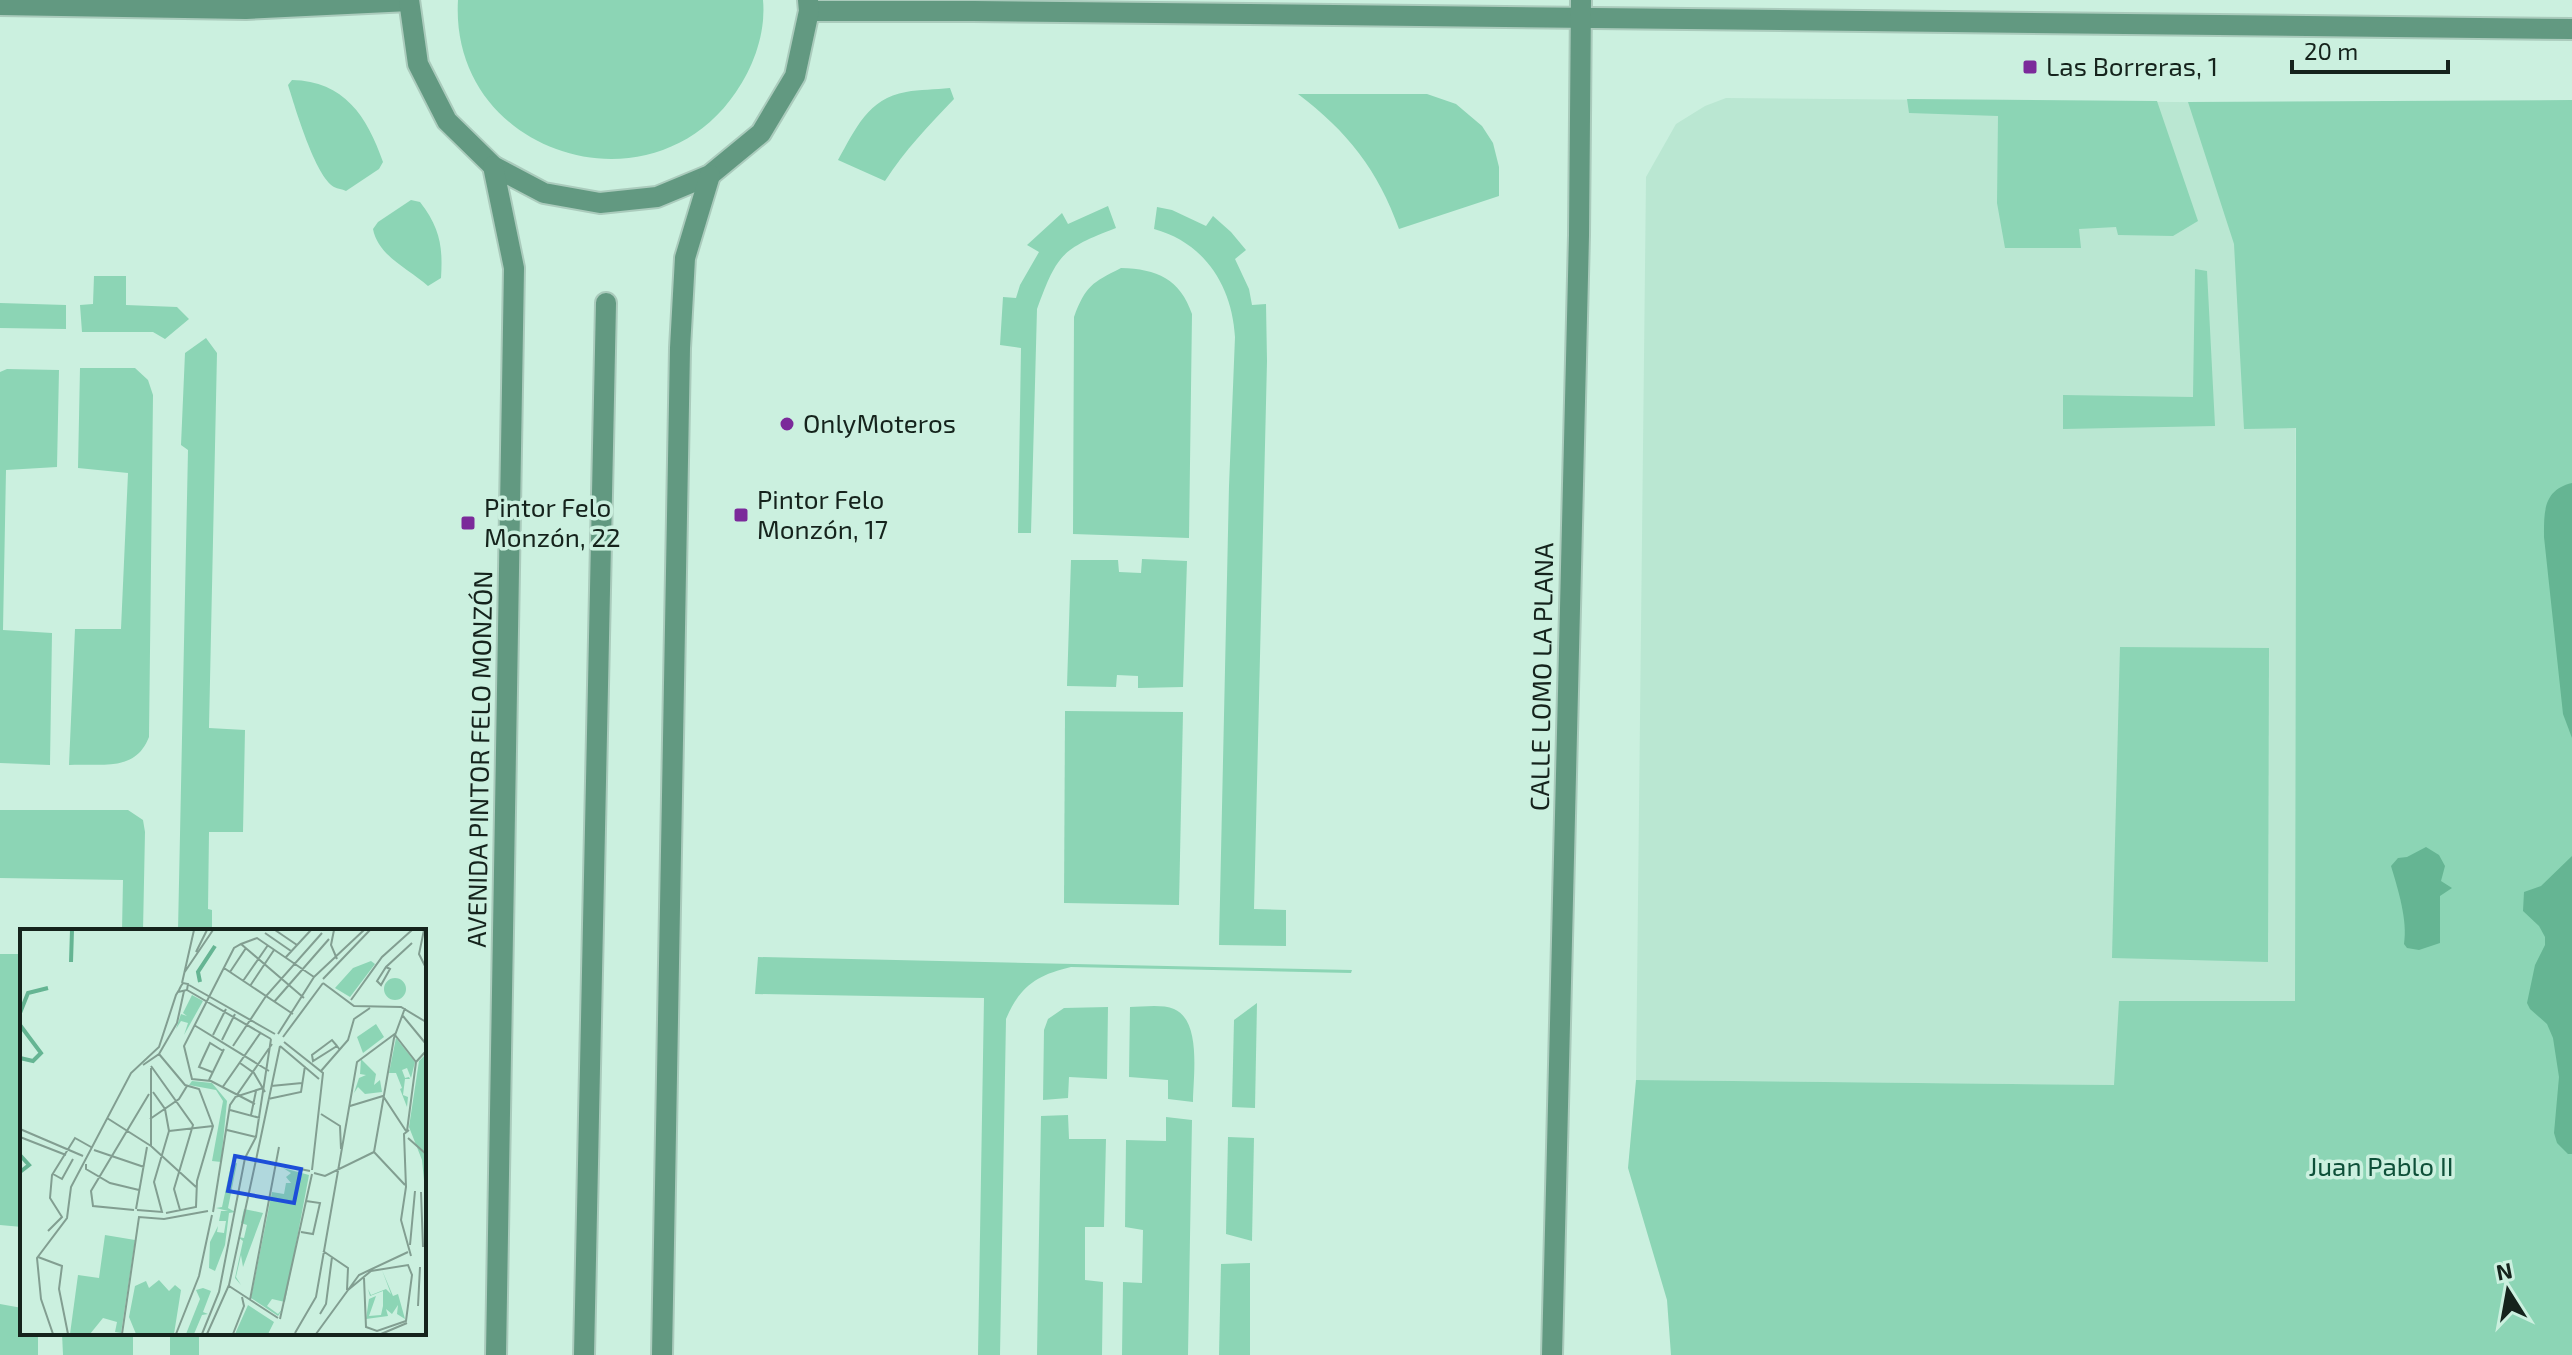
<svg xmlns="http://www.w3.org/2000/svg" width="2572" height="1355" viewBox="0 0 2572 1355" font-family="'Exo 2',sans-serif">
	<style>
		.built { fill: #bae7d2 }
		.green { fill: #8cd5b5 }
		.water { fill: #65b593 }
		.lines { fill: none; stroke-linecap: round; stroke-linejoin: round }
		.pedestrian-casing { stroke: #aacbbc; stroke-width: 24 }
		.minor-casing { stroke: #aacbbc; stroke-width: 24 }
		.tertiary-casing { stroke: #aacbbc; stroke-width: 24 }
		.pedestrian { stroke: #629981; stroke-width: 20 }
		.minor { stroke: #629981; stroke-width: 20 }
		.tertiary { stroke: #629981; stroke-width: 20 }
		.poi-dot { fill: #7b2a9a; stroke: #cbf0df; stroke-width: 3 }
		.labels { text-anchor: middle; stroke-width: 7; stroke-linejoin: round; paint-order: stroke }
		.poi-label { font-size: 26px; fill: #15231c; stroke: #cbf0df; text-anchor: start }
		.street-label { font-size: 26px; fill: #15231c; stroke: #cbf0df }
		.park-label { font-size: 26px; fill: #0e5039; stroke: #cbf0df }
		.inset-river { fill: none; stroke: #65b593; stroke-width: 4 }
		.inset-road { fill: none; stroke: #829e91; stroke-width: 2 }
		.view { fill: #1d4ed8; fill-opacity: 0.15; stroke: #1d4ed8; stroke-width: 4 }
		.inset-edge { fill: none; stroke: #15231c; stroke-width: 4 }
	</style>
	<rect width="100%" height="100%" fill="#cbf0df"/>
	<path class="built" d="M1726,98L2296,103L2295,1001H2120L2115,1085L1636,1080L1646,177L1676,124L1705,106Z"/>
	<g class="green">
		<path d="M458,0H763C766,32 754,66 736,92C651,218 449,154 458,0Z"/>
		<path d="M292,80C344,81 367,116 383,162L379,169L346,191C342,189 338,189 334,187C315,176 295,107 288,85Z"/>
		<path d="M950,88L954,99C929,125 905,150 885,181L838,160C855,130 868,98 906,92C920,89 935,90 950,88Z"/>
		<path d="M1298,94H1427L1456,104L1482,126L1493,143L1499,167V196L1399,229C1378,170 1347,131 1298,94Z"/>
		<path d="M1907,99L2157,101L2198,221L2173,236L2118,235L2116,227L2079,229L2081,248H2005L1997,203L1998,116L1909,113Z"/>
		<path d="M2572,100V1355H1671L1667,1300L1628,1168L1636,1080L2114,1085L2119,1001H2295L2296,428L2244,429L2234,244L2188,102Z"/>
		<path d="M411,200L420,202C440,228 443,246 441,278L428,286C409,269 378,256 373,229L378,222Z"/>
		<path d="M1108,206L1116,228C1061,249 1057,255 1037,309L1031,533H1018L1021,348L1000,345L1003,297L1016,298L1020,285L1039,252L1027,245L1062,213L1068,224Z"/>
		<path d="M1157,207L1172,210L1206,226L1213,216L1231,232L1246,250L1235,259L1249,289L1252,305L1266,304L1267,361L1254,909L1286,910V946L1219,945L1229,486L1235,337C1232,286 1205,243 1154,229Z"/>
		<path d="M1121,268C1157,269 1180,279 1192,314L1189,538L1073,534L1074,317C1086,285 1092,283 1121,268Z"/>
		<path d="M2195,269L2207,271L2215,426L2063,429V395L2193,397Z"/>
		<path d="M94,276H126V305L177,307L189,319L165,339L153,332H82L80,305L93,304Z"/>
		<path d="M0,303L66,305V329L0,328Z"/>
		<path d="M206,338L217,353L209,728L245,730L243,832H209L208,909L212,910V931H178L188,450L181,445L185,353Z"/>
		<path d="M80,368H135L148,380L153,395L149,737C135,773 101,763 69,765L75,629H121L128,473L78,468Z"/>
		<path d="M7,369L59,370L57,467L6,470L3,630L52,633L50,765L0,763V372Z"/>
		<path d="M1142,559L1187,561L1183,687L1138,688V676L1117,675L1116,687L1067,686L1071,560H1118L1119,572L1141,573Z"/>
		<path d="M2120,647L2269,648L2268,962L2112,958Z"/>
		<path d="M1065,711L1183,712L1179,905L1064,903Z"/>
		<path d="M0,810H128L143,820L145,832L143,931H122L123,880L0,878Z"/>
		<path d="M0,954H22V1227L0,1225Z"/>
		<path d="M758,957L1352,970L1351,973L1071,967C1037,975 1020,986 1006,1019L1000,1355H978L984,998L755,994Z"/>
		<path d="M1257,1003L1255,1108L1232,1107L1234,1020Z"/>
		<path d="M1108,1007L1107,1079L1069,1077L1068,1098L1043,1100L1044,1030L1048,1019L1064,1008Z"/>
		<path d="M1130,1007C1142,1007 1162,1004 1174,1009C1202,1021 1193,1077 1193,1102L1168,1099V1080L1129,1077Z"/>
		<path d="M1068,1115L1069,1139H1106L1104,1227H1085V1280L1103,1282L1102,1355H1037L1041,1116Z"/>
		<path d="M1166,1117L1192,1120L1188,1355H1122L1123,1282L1142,1283L1143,1230L1125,1227L1126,1140L1166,1141Z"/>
		<path d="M1228,1137L1254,1138L1252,1241L1226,1234Z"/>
		<path d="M1250,1263V1355H1219L1221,1264Z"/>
		<path d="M0,1304L22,1308V1333H38V1355H0Z"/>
		<path d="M62,1333H133V1355H63Z"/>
		<rect x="170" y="1333" width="29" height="22"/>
	</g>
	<g class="water">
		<path d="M2572,483V738L2563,714L2544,537C2544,512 2543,490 2572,483Z"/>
		<path d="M2426,847L2439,855L2445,866L2441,881L2452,888L2440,896V943L2419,950L2407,948L2404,944C2408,921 2398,889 2391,866L2398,858L2407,857Z"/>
		<path d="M2572,856V1154H2568L2557,1143L2554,1133L2559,1077L2553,1038L2547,1024L2530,1009L2527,1003L2535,965L2545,945V937L2539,926L2523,911L2524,892L2541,886Z"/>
	</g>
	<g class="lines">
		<defs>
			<path id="pedestrian" d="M584,1355L606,303"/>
			<g id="minor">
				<path d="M0,5L246,9L409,1"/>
				<path d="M809,11H973L2572,29"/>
				<path d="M1552,1355L1579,235L1581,0"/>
			</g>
			<g id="tertiary">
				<path d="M409,0L418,64L447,121L493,166L544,193L600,203L657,197L710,175L761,133L795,76L809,11L808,0"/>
				<path d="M493,166L514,268L496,1355"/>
				<path d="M662,1355L680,348L685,258L710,175"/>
			</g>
		</defs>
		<use href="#pedestrian" class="pedestrian-casing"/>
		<use href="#minor" class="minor-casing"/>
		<use href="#tertiary" class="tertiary-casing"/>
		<use href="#pedestrian" class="pedestrian"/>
		<use href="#minor" class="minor"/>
		<use href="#tertiary" class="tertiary"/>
	</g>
	<g class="poi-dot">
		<rect x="2022" y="59" width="16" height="16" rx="4"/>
		<circle cx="787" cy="424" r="8"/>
		<rect x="733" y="507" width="16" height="16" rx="4"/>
		<rect x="460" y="515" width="16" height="16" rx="4"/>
	</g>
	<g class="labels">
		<g class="poi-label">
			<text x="2046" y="76">Las Borreras, 1</text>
			<text x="803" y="433">OnlyMoteros</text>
			<text x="757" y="509">Pintor Felo<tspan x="757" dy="30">Monzón, 17</tspan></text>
			<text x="484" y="517">Pintor Felo<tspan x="484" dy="30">Monzón, 22</tspan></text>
		</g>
		<g class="street-label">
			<text transform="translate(1542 677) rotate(-89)" y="9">CALLE LOMO LA PLANA</text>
			<text transform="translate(480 759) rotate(-89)" y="9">AVENIDA PINTOR FELO MONZÓN</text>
		</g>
		<g class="park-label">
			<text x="2381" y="1176">Juan Pablo II</text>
		</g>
	</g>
	<g transform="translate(20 929)">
		<rect width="406" height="406" fill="#cbf0df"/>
		<path d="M351,32L355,35L330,68L315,59L333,39ZM364 60a11 11 0 1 1 22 0a11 11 0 1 1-22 0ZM172,66L183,72L164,106L168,94L161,92L156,100L161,85L167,87L163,84ZM356,95L364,108L343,124L337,108ZM376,109L395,133L391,149L387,139L382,141L385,149L389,148L390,150H385L383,166L388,168L387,178L380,160L382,159L376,144H369ZM406,125V272L402,231L389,198L399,132ZM341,130L356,145L354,156L360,151L362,163L345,165L338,158L334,164L339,149L346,146L340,145ZM172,152L192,154L207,172L201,233L192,232L203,172L196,161L169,156ZM217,234L208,279L215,283L209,284L205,316L195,342L189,339L190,313L198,297L197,303L204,304L206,292H199L201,282H208L196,279L202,278L211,236ZM263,239L289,246L265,373L252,370L247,377L258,385L264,378L258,387L231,369L252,263L264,265L266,254H271L266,248L271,244ZM224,280L243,284L223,338L221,326L216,348L221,356L215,349L223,312L218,308L224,309L227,296L221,294ZM85,306L115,311L101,404L95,403L97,393L83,389L70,405H50L58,346L79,349ZM362,341L373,367L378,365L385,390L377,385L378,376L372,385L366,380L368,387L346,390L349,370L356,367L349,387L361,386L363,377V362L350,367L348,360L351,366L366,360L371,365ZM139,351L149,362L155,356L161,361L154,405H116L109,388L115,357L126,352L129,359ZM183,359L191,362L183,383L188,385L182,386L174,405H166L180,370L176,361ZM228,376L254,393L248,405H215Z" fill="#8cd5b5"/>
		<path class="inset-river" d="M51,33L52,1M180,53L178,43L195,17M0,84L8,64L28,59M0,96L21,124L13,132L0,129M0,226L9,236L0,243"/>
		<path class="inset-road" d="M255,1L277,16M314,1L311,16L317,30M404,1L399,25L406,39M245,4L271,22M221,15L284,69M176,23L187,1M266,28L291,1M366,38L370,40L361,56L357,52L366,38L392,14M204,39L273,85M210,43L226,19M164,44L193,1M294,48L344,1M303,50L350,1M223,52L248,16M162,54L174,1M303,54L334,77L381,78L406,93M169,56L255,105M230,57L254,21M167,61L251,110M331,71L362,28L392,1M254,73L309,10M383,87L406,115M174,96L249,142M258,105L294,48M193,106L206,80M375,106L396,133M263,108L303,54M202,111L215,85M264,113L303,144L292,241M213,117L246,67L302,4M260,117L299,150M317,117L312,111L292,126L293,132L317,117L320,121M139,125L165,156L179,160L193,197L177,252L176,278L146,284M220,134L234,144L245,163M123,136L139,125L157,94L164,62M131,137L173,196L154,260L160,281M301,142L328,111L334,90L350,79M192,143L179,138L183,129L190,114L203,122M189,151L204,120M251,157L282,154M202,159L241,103M215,168L243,159M248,170L281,163L285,137M235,175L191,152L172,150L164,117L214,19L221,15L237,9L294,48M330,177L363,167L386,202M210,181L240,189M301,185L320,197L321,220M231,186L236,162M87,189L131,217V139M130,190L159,170L167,157M0,200L63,227M207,201L236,208M389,201L384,205L386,258L381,291L391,327M149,202L193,197M387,202L396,133L406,122M0,208L46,226M388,209L406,225M131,217L176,258M74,221L124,238M354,223L374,109L385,79M354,223L385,256M225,229L236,208L251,110M236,231L260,117M236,231L290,242M66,235V240L90,254L119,261M294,244L305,247L354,223M33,245L42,250L53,230M401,263L403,318M116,280L127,218M114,281L73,277L71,262L129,165M117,281L142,283L134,253L149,202L145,180L133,163M193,283L210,176L252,115M28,302L42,288L30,269L32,246L55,209L71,218M281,303L293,305L300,274L286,272M390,316L395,262M303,322L328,339L327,361M18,328L42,337L39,360L48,405M209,357L258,389M328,361L351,342L388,336L392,346L386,392L357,402L346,398L344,349M230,371L259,218M398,377L400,338M300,385L306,375L312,328M260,390L292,245M275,404L296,368L337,133L376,104M33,405L21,370L17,329L47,289L51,258L111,144L139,118L156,66L159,61L161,57L163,54L168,55L167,61L158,63M102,405L119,288L144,290L188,282M156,405L179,347L192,286M182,405L199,363L225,229M187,405L209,356L236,231M213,405L224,377L222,368M296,405L339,346L388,323M361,405L387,394"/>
		<path class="view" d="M215,227L281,240L274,274L208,262Z"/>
		<rect width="406" height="406" class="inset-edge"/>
	</g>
	<g transform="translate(2508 1291) rotate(349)" stroke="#cbf0df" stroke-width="6" paint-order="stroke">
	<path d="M0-6L14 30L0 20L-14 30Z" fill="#15231c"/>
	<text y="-12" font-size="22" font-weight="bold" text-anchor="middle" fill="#15231c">N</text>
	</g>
	<path d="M2292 60v12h156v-12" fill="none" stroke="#15231c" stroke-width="4"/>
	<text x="2304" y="60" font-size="24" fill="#15231c" stroke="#cbf0df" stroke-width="6" paint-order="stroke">20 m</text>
</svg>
